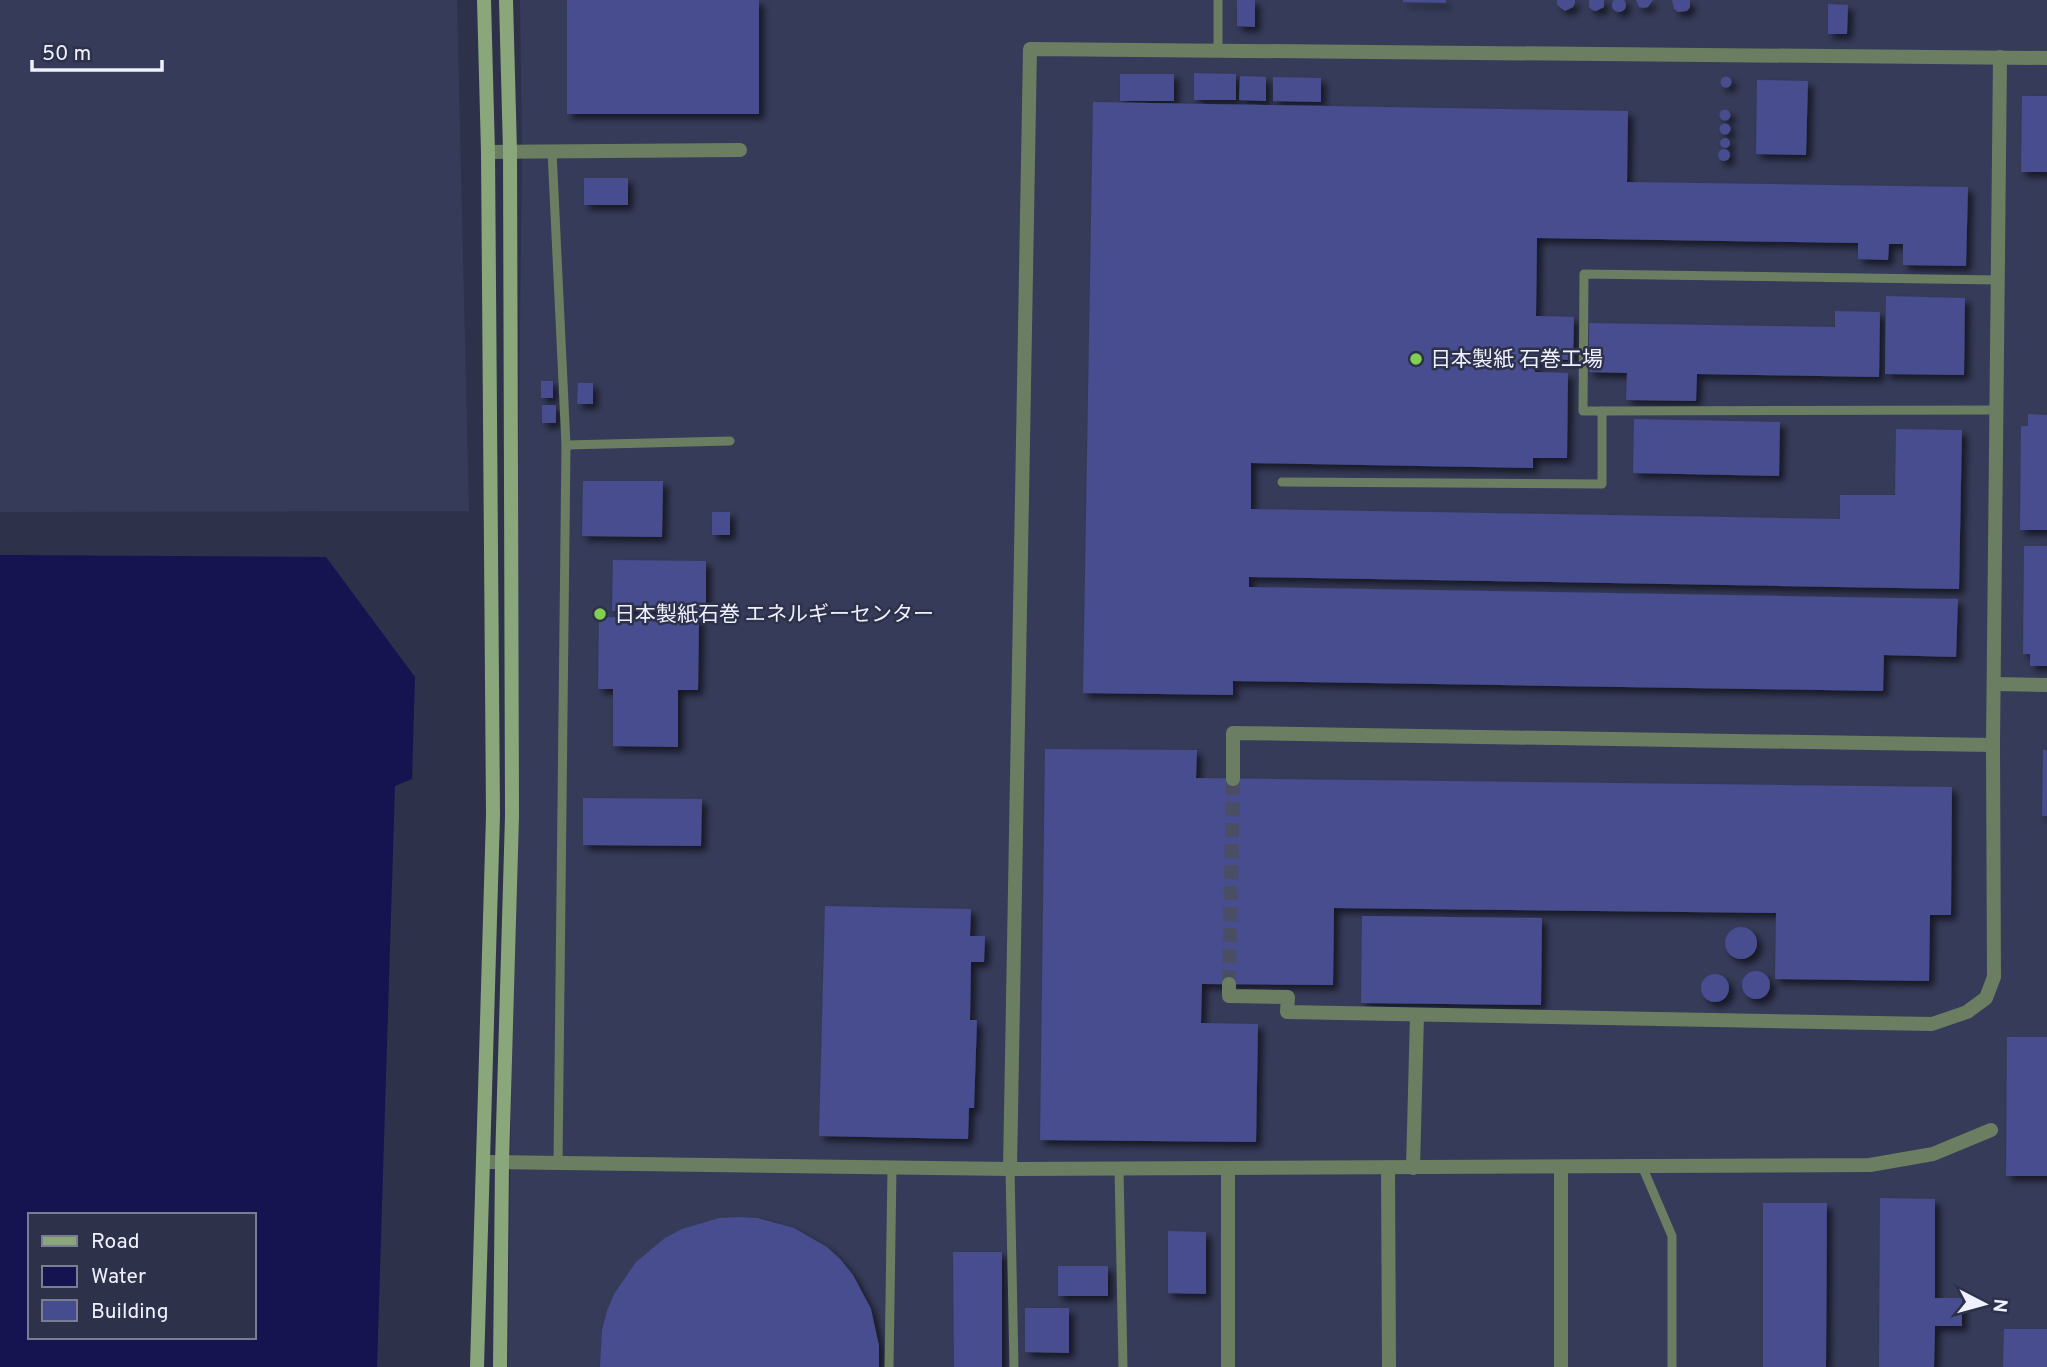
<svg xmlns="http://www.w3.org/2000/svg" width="2047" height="1367" viewBox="0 0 2047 1367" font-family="Overpass,'Noto Sans JP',sans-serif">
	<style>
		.built { fill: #363b59 }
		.water { fill: #161351; fill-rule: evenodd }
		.building { fill: #464d8f; filter: url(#shadow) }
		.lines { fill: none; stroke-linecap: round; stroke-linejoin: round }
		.street-tunnel { stroke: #4a4e65; stroke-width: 14; stroke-dasharray: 14 7; stroke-linecap: butt }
		.lane { stroke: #6b7e61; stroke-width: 9 }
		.street { stroke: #6b7e61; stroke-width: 14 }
		.secondary { stroke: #89a77a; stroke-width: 14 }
		.poi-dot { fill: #81d050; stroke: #2d314a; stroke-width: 2.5 }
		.labels { text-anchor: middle; stroke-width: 5; stroke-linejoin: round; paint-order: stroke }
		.poi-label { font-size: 21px; fill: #eff1fe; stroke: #2d314a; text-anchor: start }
	</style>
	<defs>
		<filter id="shadow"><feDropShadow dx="5" dy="5" stdDeviation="3.5" flood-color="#0009"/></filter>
	</defs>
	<rect width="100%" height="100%" fill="#2d314a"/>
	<g class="built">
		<path d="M0,0H457L469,511L0,512Z"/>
		<path d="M520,0H2047V1367H508L522,153Z"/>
	</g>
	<path class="water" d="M0,555L326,557L415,677L412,779L395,786L377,1367H0ZM30,1215H254V1337H30Z"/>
	<g class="building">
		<circle cx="1619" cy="5" r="7"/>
		<rect x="567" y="0" width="192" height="114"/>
		<path d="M1237,0H1255V27L1237,26Z"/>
		<path d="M1403,0H1446V3L1403,2Z"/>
		<path d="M1557,0H1575V3L1573,7L1565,11L1557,5Z"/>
		<path d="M1589,0H1604V7L1596,11L1592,10L1589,7Z"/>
		<path d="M1636,0H1653L1648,7L1643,8L1639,7Z"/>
		<path d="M1672,0H1690V7L1687,11L1678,12L1674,9Z"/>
		<path d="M1828,4L1848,5L1847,34H1828Z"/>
		<path d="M1194,73L1236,74V100H1194Z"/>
		<rect x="1120" y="74" width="54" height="27"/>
		<path d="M1240,76L1266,77V101L1239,100Z"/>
		<circle cx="1726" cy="82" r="5.5"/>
		<path d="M1273,77L1321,78V102L1273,101Z"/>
		<path d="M1757,80L1808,81L1806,155L1756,154Z"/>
		<path d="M2022,96H2047V172H2021Z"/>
		<path d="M1093,102L1628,111L1627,182L1968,187L1966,266L1903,265V244H1889L1888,260L1858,259V243L1537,238L1536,316L1574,317L1573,360L1535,359V372L1568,373L1567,458H1533V468L1251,463V509L1840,519V495H1895L1896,429L1962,430L1959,589L1249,577V587L1958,599L1956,657L1884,655L1883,691L1233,681V695L1083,693Z"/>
		<circle cx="1725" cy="115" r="5.5"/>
		<circle cx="1725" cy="129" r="5.5"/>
		<circle cx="1725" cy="143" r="5"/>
		<circle cx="1724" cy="155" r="6"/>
		<rect x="584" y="178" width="44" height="27"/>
		<path d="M1886,296L1965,298L1964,375L1885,374Z"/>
		<path d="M1835,311L1880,312L1879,377L1697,374L1696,401L1626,400L1627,373L1589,372V323L1835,327Z"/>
		<rect x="541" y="381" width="12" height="17"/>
		<path d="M578,383H593V404H577Z"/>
		<rect x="542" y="405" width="14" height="18"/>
		<path d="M2028,414L2047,415V530H2020L2021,426H2028Z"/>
		<path d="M1634,419L1780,422L1779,476L1633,473Z"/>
		<path d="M583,481H663L662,537L582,536Z"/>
		<rect x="712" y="512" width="18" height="23"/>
		<path d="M2024,546H2047V666H2030V654H2023Z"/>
		<path d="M613,560L706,561V611H612Z"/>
		<path d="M599,617L699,618L698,690H678V747L613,746V689H598Z"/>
		<path d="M1045,749L1197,750L1196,778L1952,787L1951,915H1930L1929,981L1775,979L1776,913L1334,908L1333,985L1202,984L1201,1023L1258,1024L1256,1142L1040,1140Z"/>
		<path d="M2043,750H2047V816H2042Z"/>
		<path d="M583,798L702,799L701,846L583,845Z"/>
		<path d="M825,906L971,909L970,936H985L984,962H971L970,1020H977L974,1108H969L968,1139L819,1136Z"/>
		<path d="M1362,916L1542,918L1541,1005L1361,1003Z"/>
		<circle cx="1741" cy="943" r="16"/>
		<circle cx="1756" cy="985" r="14"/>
		<circle cx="1715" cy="988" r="14"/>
		<path d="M2007,1037H2047V1176H2006Z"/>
		<path d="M1880,1198L1935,1199V1298H1962V1326H1935L1934,1367H1879Z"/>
		<path d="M1763,1203H1827L1826,1367H1763Z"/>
		<path d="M738,1217L757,1218L794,1228L827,1247L841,1260L853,1275L871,1309L879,1346V1367H600L602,1330L607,1311L614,1294L636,1262L665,1238L682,1229L719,1218Z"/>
		<path d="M1168,1231L1206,1232V1294L1168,1293Z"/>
		<path d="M953,1252H1002V1367H954Z"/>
		<rect x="1058" y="1266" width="50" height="30"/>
		<path d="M1025,1308H1069V1353L1025,1352Z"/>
		<path d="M2004,1329H2047V1367H2003Z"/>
	</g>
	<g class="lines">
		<path class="street-tunnel" d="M1229,984L1233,779"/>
		<g class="lane">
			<path d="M1218,0V50"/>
			<path d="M552,151L566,445L558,1163"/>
			<path d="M1602,411H1583L1584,274L1998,280"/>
			<path d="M566,445L730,441"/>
			<path d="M1282,482L1602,484V411L1997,410"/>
			<path d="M1642,1166L1672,1236V1367"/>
			<path d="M1010,1169L1014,1367"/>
			<path d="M1119,1169L1123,1367"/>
			<path d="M889,1367L892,1168"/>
		</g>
		<g class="street">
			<path d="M488,152L740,150"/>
			<path d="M1994,684L2047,685"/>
			<path d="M1233,779V733L1993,745"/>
			<path d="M1229,984V996L1288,997L1287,1012L1932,1024L1967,1012L1986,998L1994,977L1993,745L2000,57"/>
			<path d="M485,1162L1010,1169L1870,1165L1933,1154L1991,1130"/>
			<path d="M1561,1167V1367"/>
			<path d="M1388,1168L1389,1367"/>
			<path d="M1413,1168L1417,1015"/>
			<path d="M1010,1169L1030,49L2047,58"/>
			<path d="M1228,1169V1367"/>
		</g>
		<g class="secondary">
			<path d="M477,1367L493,815L488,152L484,0"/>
			<path d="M500,1367L502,1163L512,816L510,151L506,0"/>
		</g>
	</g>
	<g class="poi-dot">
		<circle cx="1416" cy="359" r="7"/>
		<circle cx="600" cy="614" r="7"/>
	</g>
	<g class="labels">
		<g class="poi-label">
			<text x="1430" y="366">日本製紙 石巻工場</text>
			<text x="614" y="621">日本製紙石巻 エネルギーセンター</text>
		</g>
	</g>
	<rect x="28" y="1213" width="228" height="126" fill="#2d314a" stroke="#7b7e92" stroke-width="2"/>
	<rect x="42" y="1236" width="35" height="10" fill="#89a77a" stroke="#7b7e92" stroke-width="2"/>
	<text x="91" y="1248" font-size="21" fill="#eff1fe">Road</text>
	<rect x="42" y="1266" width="35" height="21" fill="#161351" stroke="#7b7e92" stroke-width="2"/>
	<text x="91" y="1283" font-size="21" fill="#eff1fe">Water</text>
	<rect x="42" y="1300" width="35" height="21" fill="#464d8f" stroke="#7b7e92" stroke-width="2"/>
	<text x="91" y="1318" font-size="21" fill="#eff1fe">Building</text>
	<g transform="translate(1984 1304) rotate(96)" stroke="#2d314a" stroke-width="5" paint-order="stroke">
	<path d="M0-5L12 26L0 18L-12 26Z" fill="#eff1fe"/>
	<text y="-10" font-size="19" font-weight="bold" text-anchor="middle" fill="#eff1fe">N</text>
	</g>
	<path d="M32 60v10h130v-10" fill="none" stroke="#eff1fe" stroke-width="3.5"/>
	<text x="42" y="60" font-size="21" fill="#eff1fe" stroke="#2d314a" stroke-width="5" paint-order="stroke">50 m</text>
</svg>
